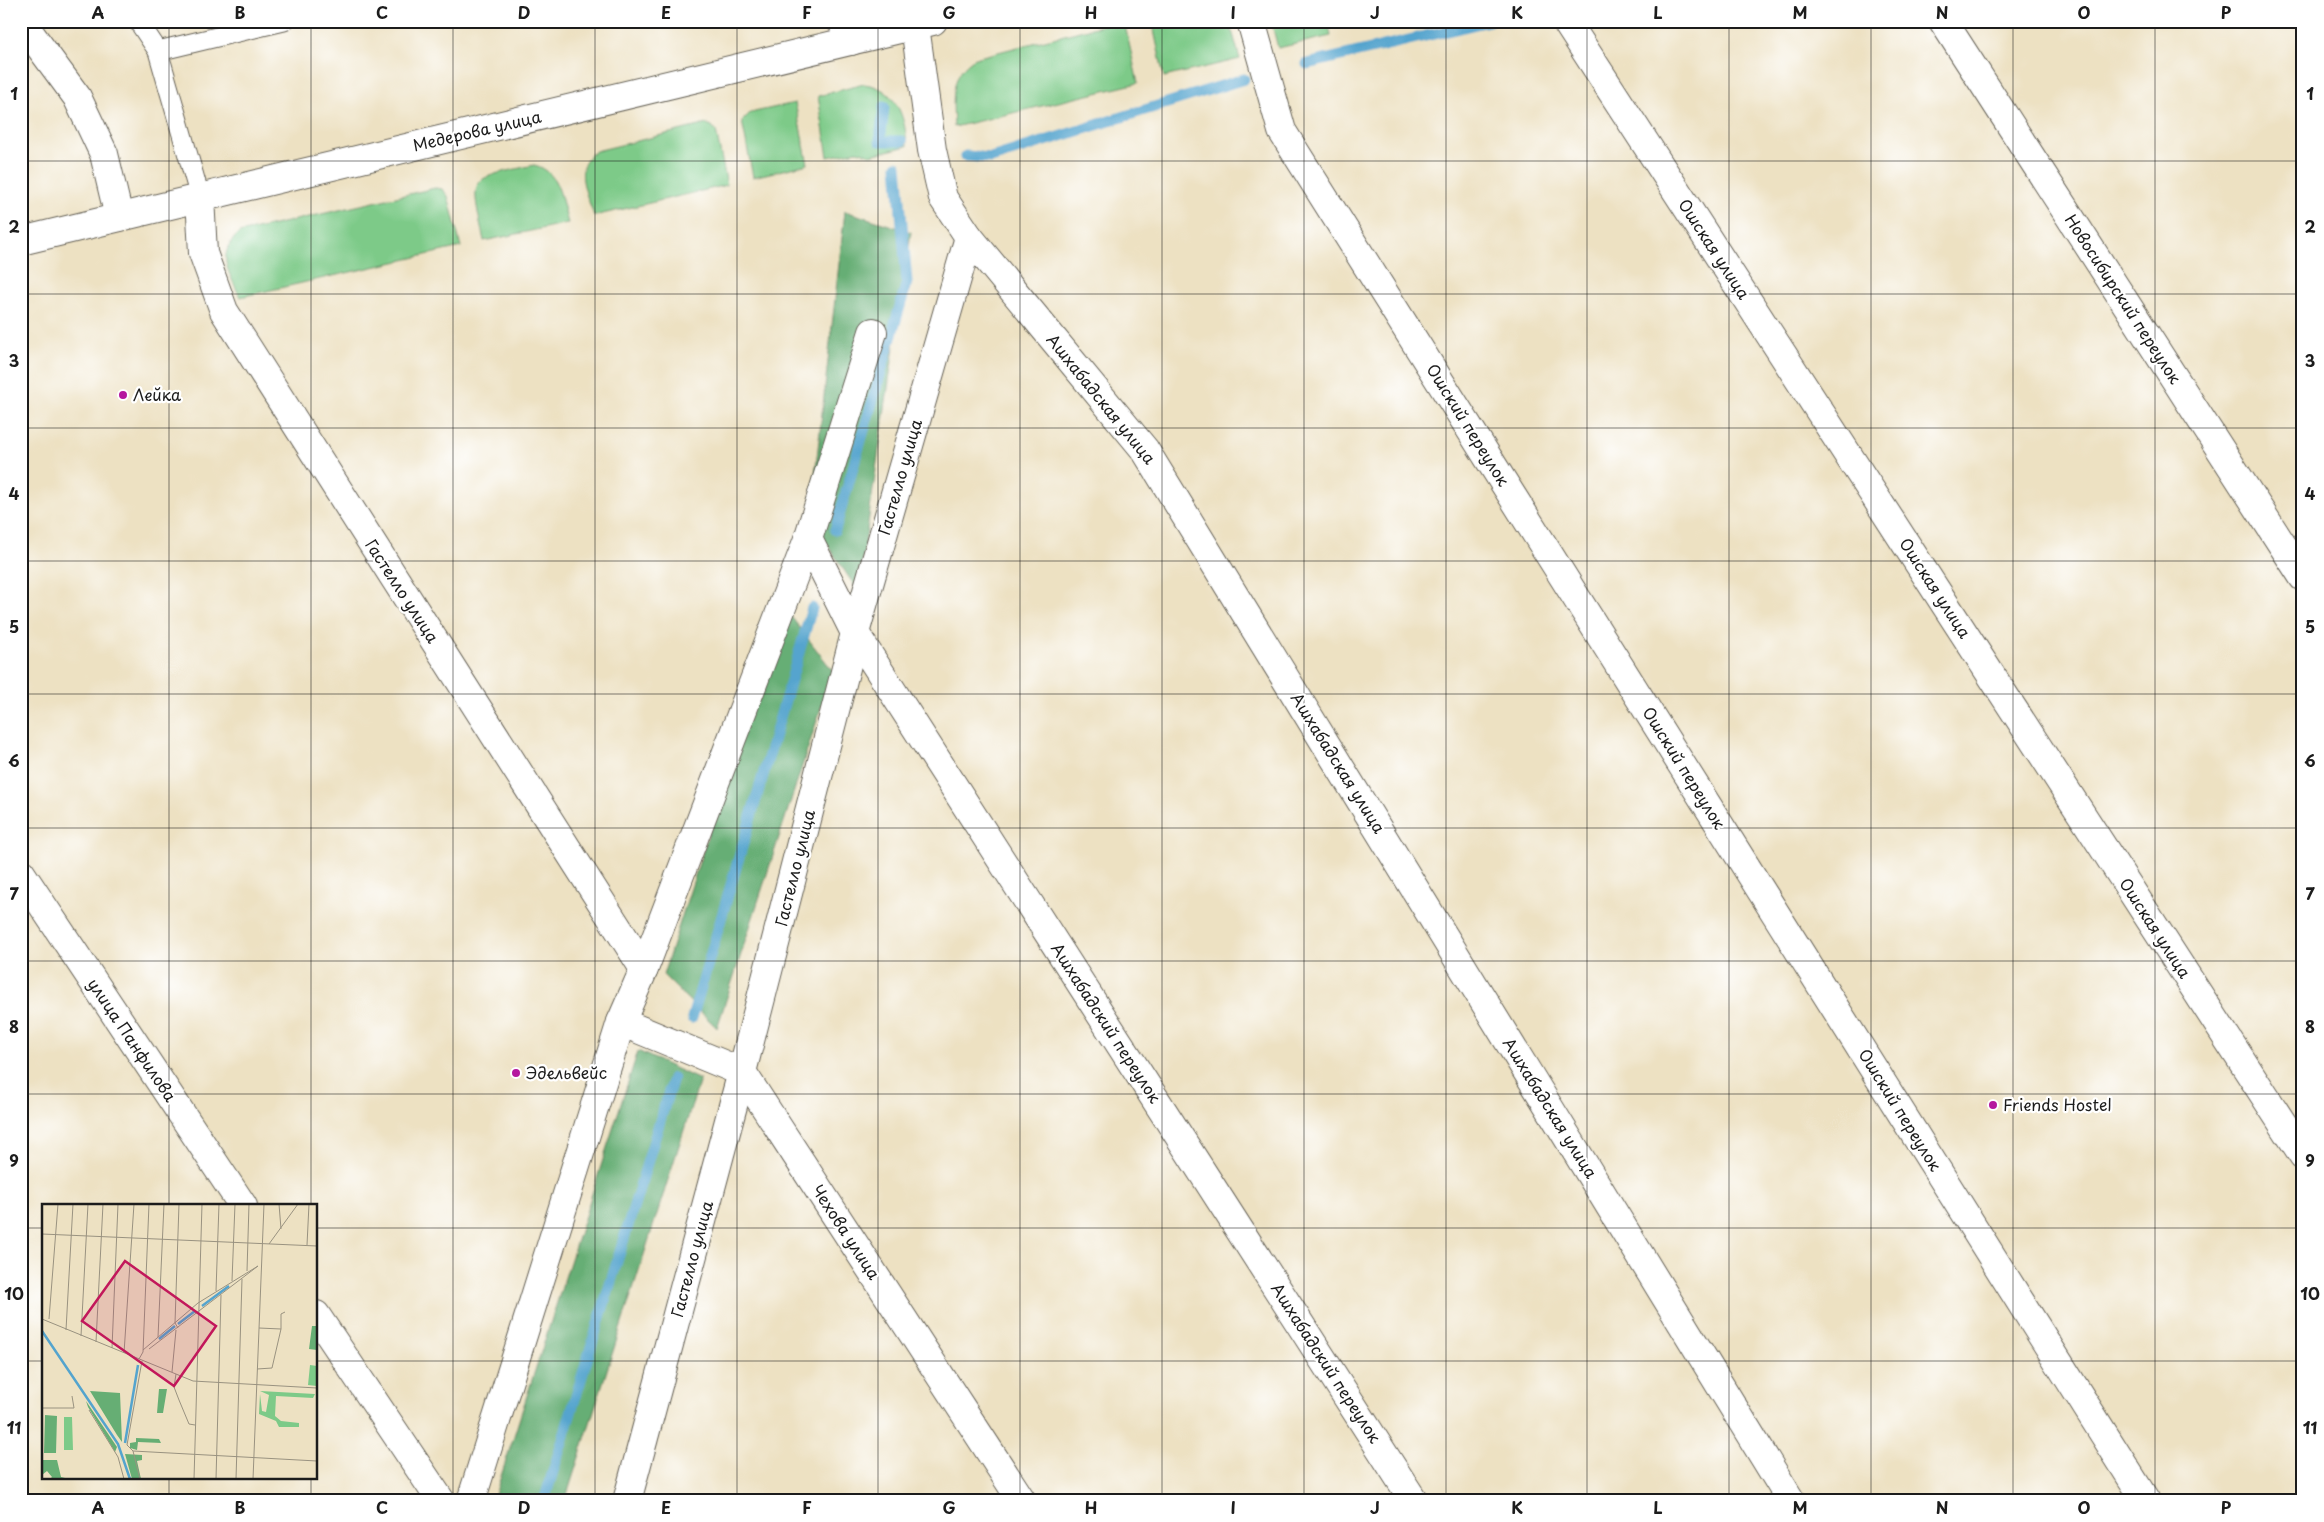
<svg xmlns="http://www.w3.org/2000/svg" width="2324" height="1522" viewBox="0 0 2324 1522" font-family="'Playpen Sans',sans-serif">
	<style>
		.green { fill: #7dca88; stroke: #4c7352 }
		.forest { fill: #66ae74; stroke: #416548 }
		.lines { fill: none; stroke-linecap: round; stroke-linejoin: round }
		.stream { stroke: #54a4ce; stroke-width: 11 }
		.lane-casing { stroke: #656156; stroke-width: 21 }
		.street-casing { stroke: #656156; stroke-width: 30 }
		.secondary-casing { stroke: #656156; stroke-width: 30 }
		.lane { stroke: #fff; stroke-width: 19 }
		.street { stroke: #fff; stroke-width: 28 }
		.secondary { stroke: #fff; stroke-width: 28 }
		.grid { fill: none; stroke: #1c1c1c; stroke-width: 1; stroke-opacity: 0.55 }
		.poi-dot { fill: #b5179e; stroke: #fff; stroke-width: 2 }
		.labels { text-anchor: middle; stroke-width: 4.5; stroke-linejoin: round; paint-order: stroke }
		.street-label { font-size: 16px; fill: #1c1c1c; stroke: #fff }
		.poi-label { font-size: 16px; fill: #1c1c1c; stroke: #fff; text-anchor: start }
		.inset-river { fill: none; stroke: #54a4ce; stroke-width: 2.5 }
		.inset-road { fill: none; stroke: #999280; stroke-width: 1 }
		.view { fill: #c2185b; fill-opacity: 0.15; stroke: #c2185b; stroke-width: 2.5 }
		.inset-edge { fill: none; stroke: #1c1c1c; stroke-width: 2.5 }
		.neatline { fill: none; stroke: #1c1c1c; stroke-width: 2 }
		.grid-label { font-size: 16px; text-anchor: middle; font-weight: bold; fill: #1c1c1c }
	</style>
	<rect width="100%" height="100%" fill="#fff"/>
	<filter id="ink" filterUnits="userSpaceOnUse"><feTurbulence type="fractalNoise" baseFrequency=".02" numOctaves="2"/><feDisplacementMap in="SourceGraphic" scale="10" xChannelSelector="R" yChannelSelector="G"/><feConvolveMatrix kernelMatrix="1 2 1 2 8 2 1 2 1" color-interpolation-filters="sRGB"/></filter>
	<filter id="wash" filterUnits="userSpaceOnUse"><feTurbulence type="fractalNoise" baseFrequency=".0096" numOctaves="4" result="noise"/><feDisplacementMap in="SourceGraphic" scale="20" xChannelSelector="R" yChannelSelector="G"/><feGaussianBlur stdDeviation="1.12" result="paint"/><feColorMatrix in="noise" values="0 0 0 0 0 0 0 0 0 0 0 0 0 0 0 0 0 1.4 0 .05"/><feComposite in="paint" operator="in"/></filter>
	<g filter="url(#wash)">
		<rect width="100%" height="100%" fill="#ede1c2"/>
		<g class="green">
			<path d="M1119,21H1124L1138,83L954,127C953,101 949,73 975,58Z"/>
			<path d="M1226,21L1233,34L1240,59L1164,77L1152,21Z"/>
			<path d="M1271,21H1328L1331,36L1278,48Z"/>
			<path d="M864,84C896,87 906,118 907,146L871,155L857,151L828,157L818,96Z"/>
			<path d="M795,103L808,164L753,177L742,121L750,113Z"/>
			<path d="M707,124L712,126L716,131L727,185L594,216C587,194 571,166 596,151Z"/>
			<path d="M534,165C560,171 561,200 568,223L484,241C470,174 467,180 534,165Z"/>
			<path d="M435,188L442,189L448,196L461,247L240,297C229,271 215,256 239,233Z"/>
		</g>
		<g class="forest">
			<path d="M845,211L911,232L858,591L810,519Z"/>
			<path d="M782,605L833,671L717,1028L663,975Z"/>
			<path d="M638,1051L700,1080L565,1501H493Z"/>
		</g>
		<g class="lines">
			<g class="stream">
				<path d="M1307,64L1489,21"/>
				<path d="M884,107L880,141H902"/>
				<path d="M966,156L991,158L1244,79"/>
				<path d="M835,530L907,282L897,166"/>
				<path d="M692,1018L812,608"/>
				<path d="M544,1501L673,1078"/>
			</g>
		</g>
	</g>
	<g filter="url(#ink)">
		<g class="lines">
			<defs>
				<g id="lane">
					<path d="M138,21L158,51L200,197"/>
					<path d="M158,51L284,21"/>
				</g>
				<g id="street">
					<path d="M21,21L77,97L104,154L119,217"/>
					<path d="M842,21L851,41"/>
					<path d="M1251,21L1282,131L2146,1501"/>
					<path d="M1566,21L2303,1155"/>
					<path d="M1943,21L2303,577"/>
					<path d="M915,26L932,150L943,198L969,237L1145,450L1791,1501"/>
					<path d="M200,197L203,253L224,311L644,969"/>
					<path d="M808,539L855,633L1414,1501"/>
					<path d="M621,1022L742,1072L1022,1501"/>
					<path d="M471,1501L621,1022L644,969L808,539L873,332"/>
					<path d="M627,1501L742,1072L855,633L969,237"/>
				</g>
				<g id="secondary">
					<path d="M21,241L933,21"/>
					<path d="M21,873L243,1206"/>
					<path d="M316,1315L441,1501"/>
				</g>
			</defs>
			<use href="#lane" class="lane-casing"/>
			<use href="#street" class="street-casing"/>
			<use href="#secondary" class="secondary-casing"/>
			<use href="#lane" class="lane"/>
			<use href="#street" class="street"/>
			<use href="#secondary" class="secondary"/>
		</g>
	</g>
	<path class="grid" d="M169,21V1206M311,21V1206M453,21V1501M595,21V1501M737,21V1501M878,21V1501M1020,21V1501M1162,21V1501M1304,21V1501M1446,21V1501M1587,21V1501M1729,21V1501M1871,21V1501M2013,21V1501M2155,21V1501M21,161H2303M21,294H2303M21,428H2303M21,561H2303M21,694H2303M21,828H2303M21,961H2303M21,1094H2303M21,1228H44M316,1228H2303M21,1361H44M316,1361H2303M169,1478V1501M311,1478V1501"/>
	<g class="poi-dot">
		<circle cx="123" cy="395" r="5"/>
		<circle cx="516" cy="1073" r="5"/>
		<circle cx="1993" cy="1105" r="5"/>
	</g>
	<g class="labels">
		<g class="street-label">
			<text transform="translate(477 131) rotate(-13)" y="6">Медерова улица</text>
			<text transform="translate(1714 249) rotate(57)" y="6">Ошская улица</text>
			<text transform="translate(2123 299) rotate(57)" y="6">Новосибирский переулок</text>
			<text transform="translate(1101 399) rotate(51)" y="6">Ашхабадская улица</text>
			<text transform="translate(1468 425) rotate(58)" y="6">Ошский переулок</text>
			<text transform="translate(900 477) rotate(-74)" y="6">Гастелло улица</text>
			<text transform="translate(1935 588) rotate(57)" y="6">Ошская улица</text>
			<text transform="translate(402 591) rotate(57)" y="6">Гастелло улица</text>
			<text transform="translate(1338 763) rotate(58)" y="6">Ашхабадская улица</text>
			<text transform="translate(1684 768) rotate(58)" y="6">Ошский переулок</text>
			<text transform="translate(795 868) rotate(-76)" y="6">Гастелло улица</text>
			<text transform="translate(2155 928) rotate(57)" y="6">Ошская улица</text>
			<text transform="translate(1106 1023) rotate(57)" y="6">Ашхабадский переулок</text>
			<text transform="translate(132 1040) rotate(56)" y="6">улица Панфилова</text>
			<text transform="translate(1550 1108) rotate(58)" y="6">Ашхабадская улица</text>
			<text transform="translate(1900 1110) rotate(58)" y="6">Ошский переулок</text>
			<text transform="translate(846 1232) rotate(57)" y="6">Чехова улица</text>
			<text transform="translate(692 1259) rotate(-75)" y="6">Гастелло улица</text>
			<text transform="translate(1326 1363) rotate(57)" y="6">Ашхабадский переулок</text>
		</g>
		<g class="poi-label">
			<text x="133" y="401">Лейка</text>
			<text x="526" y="1079">Эдельвейс</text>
			<text x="2003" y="1111">Friends Hostel</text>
		</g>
	</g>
	<g transform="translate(42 1204)">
		<rect width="275" height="275" fill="#ede1c2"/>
		<path d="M268,161L275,162V182L266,181ZM218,187L273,190L271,194L234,192L233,212L239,217L257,219V223H237L234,217L217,210L218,190L220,207L224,208L227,191ZM22,213H30L31,246H22Z" fill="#7dca88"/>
		<path d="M270,122H275V146L267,145ZM117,185H125L121,209H115ZM48,187L78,189L80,238L75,231ZM44,197L75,243L73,248L46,203ZM3,211L15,212L14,249H2ZM94,234L117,235L119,239L96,238L95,246L88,244V239L94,238ZM83,250L100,251V256L95,257L99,275H90ZM0,256H15L19,273L27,275H8L10,273L5,267L0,271Z" fill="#66ae74"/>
		<path class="inset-river" d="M160,102L187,82M136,120L153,107M0,127L76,240L88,275M117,135L133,122M83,239L96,161"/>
		<path class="inset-road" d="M237,0L239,25M0,30L275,42M227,40L256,0M265,41L267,0M205,67L207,0M190,77L193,0M174,87L177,0M0,115L151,177L275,184M7,115L16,0M136,124L133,119L137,0M239,125V110L243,108M24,126L31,0M39,132L46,0M116,133L122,0M54,138L61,0M70,144L76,0M107,145L216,62M101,146L156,99L216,62M82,149L92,0M97,155L101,148L107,0M215,165L230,164L239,125L217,124M130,168L134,126M134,170L132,183L137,196L147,220L153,221M0,204H32L30,192M47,206L76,253L82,275M91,247L275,257M91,247L85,241L100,157M91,247L98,275M152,275L160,0M174,275L179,91M194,275L200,75M211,275L222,0"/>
		<path class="view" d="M83,57L174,122L132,182L40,117Z"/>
		<rect width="275" height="275" class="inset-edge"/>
	</g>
	<rect width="2324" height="1522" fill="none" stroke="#fff" stroke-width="55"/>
	<rect x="28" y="28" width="2268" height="1466" class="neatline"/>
	<g class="grid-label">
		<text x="98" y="19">A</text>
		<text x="240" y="19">B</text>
		<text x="382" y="19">C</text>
		<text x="524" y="19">D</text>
		<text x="666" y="19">E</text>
		<text x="807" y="19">F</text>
		<text x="949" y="19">G</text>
		<text x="1091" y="19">H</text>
		<text x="1233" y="19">I</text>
		<text x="1375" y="19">J</text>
		<text x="1517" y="19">K</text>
		<text x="1658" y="19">L</text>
		<text x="1800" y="19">M</text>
		<text x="1942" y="19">N</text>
		<text x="2084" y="19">O</text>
		<text x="2226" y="19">P</text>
		<text x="14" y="100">1</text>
		<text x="2310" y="100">1</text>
		<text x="14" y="233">2</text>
		<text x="2310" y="233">2</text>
		<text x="14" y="367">3</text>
		<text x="2310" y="367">3</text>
		<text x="14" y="500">4</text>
		<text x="2310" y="500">4</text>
		<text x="14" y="633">5</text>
		<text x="2310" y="633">5</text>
		<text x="14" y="767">6</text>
		<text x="2310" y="767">6</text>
		<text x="14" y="900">7</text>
		<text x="2310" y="900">7</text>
		<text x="14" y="1033">8</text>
		<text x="2310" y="1033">8</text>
		<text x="14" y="1167">9</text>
		<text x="2310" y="1167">9</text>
		<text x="14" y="1300">10</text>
		<text x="2310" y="1300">10</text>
		<text x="14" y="1434">11</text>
		<text x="2310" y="1434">11</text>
		<text x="98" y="1514">A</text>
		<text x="240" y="1514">B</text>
		<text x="382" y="1514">C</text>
		<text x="524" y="1514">D</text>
		<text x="666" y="1514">E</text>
		<text x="807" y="1514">F</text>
		<text x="949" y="1514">G</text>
		<text x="1091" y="1514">H</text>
		<text x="1233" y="1514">I</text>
		<text x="1375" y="1514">J</text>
		<text x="1517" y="1514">K</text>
		<text x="1658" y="1514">L</text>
		<text x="1800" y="1514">M</text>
		<text x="1942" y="1514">N</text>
		<text x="2084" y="1514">O</text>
		<text x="2226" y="1514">P</text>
	</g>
</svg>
